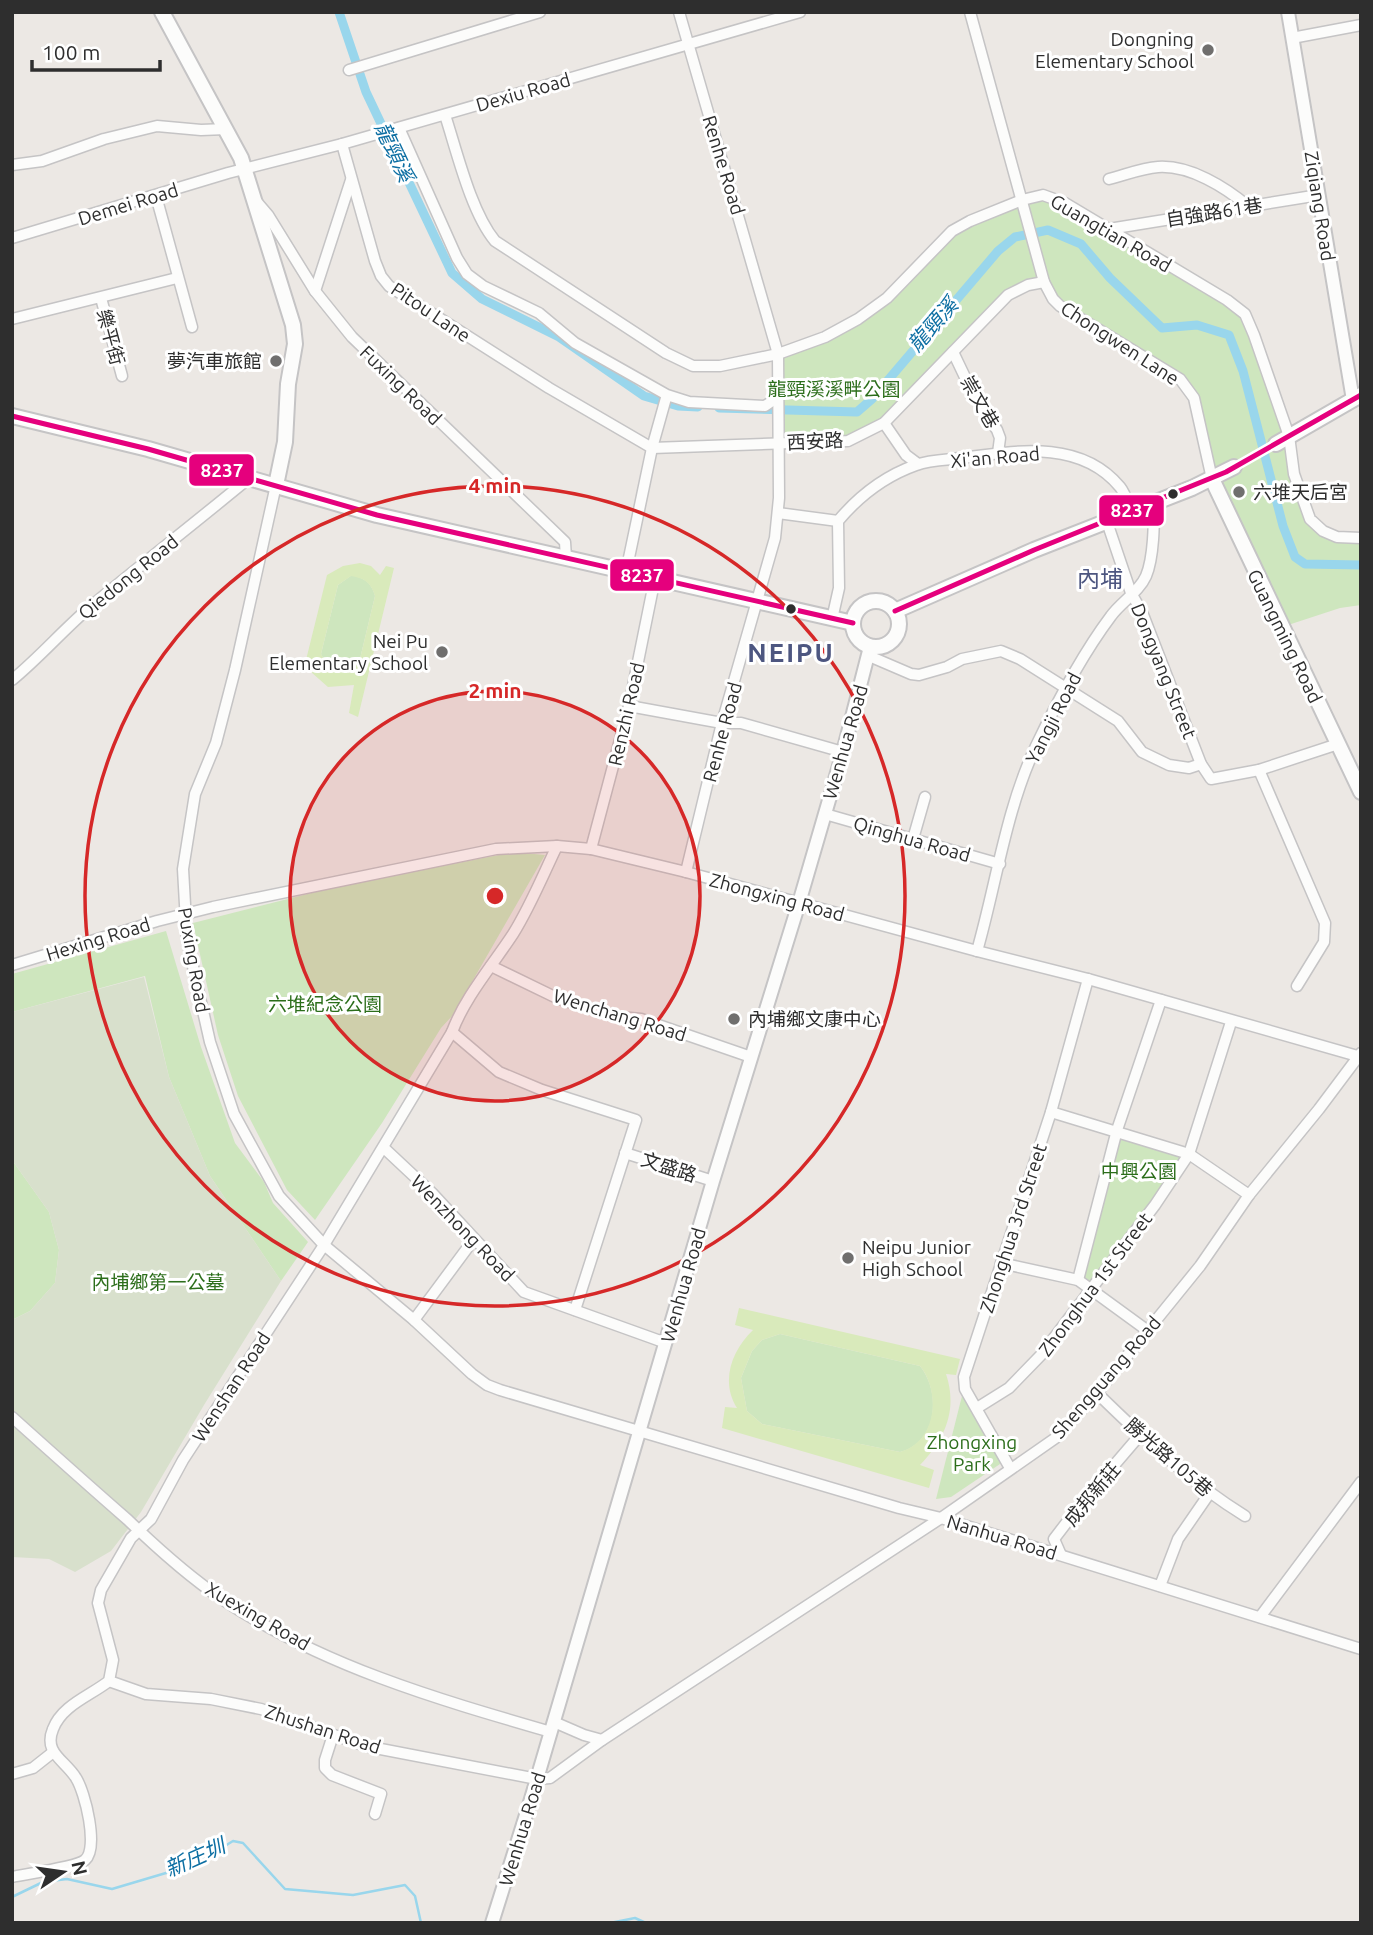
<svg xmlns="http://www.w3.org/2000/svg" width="1373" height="1935" viewBox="0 0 1373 1935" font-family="Ubuntu,'Noto Sans TC',sans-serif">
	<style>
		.green { fill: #cee6be }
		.cemetery { fill: #d8e0cc }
		.pitch { fill: #d9eabb; fill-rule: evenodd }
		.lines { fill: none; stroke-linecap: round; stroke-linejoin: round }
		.stream { stroke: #99d6ec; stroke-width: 2.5 }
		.canal { stroke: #99d6ec; stroke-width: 9 }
		.minor-casing { stroke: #c5c4c5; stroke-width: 13 }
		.tertiary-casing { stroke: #c5c4c5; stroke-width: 16 }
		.secondary-casing { stroke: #c5c4c5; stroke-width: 18 }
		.minor { stroke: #fcfcfb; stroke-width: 10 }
		.tertiary { stroke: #fcfcfb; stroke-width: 12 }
		.secondary { stroke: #fcfcfb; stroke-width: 14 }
		.bus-1-casing { stroke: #fff; stroke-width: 10 }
		.bus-1 { stroke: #e5007d; stroke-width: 5 }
		.ring { fill: none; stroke: #d62828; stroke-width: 3.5 }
		.poi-dot { fill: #706f6e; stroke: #fff; stroke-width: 2.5 }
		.bus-dot { fill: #2e2e2e; stroke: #fff; stroke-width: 2.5 }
		.labels { text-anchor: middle; stroke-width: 6; stroke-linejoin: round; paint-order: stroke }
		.poi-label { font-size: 19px; fill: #2e2e2e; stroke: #fff; text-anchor: end }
		.street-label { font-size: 19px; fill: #2e2e2e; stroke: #fff }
		.park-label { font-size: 19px; fill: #2c6e1b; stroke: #fff }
		.water-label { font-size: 21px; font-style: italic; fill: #0d6fa3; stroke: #fff }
		.quarter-label { font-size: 23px; fill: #4d5680; stroke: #fff }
		.district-label { font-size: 26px; font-weight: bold; letter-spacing: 2px; fill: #4d5680; stroke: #fff }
		.centre { fill: #d62828; stroke: #fff; stroke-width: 3.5 }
		.ring-label { font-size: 21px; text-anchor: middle; font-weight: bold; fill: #d62828; stroke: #fff; stroke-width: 6; stroke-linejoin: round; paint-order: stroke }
		.line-badge { stroke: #fff; stroke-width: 2.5 }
		.badge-label { font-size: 19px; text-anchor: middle; font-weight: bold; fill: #fff }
	</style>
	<rect width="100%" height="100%" fill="#ece8e4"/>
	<g class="green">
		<path d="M1022,200L1065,203L1245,314L1289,436L1302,502L1323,531L1361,538V605L1340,608L1282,627L1210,481L1194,399L1180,379L1060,306L1044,283L1008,295L884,423L848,441L778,443V354L858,319L952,231Z"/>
		<path d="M352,575C365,579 371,582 375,596L359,663L349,672C333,671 328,668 321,654L338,585Z"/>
		<path d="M523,853L545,855L453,1015L441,1028L382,1123L315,1220L287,1190L238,1096L218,1035L193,923L347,884L499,855Z"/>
		<path d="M166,931L201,1047L235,1143L264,1182L273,1203L308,1242L281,1281L210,1176L169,1077L145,976L12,1012V974Z"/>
		<path d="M1119,1135L1185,1156L1090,1285L1081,1279Z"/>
		<path d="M12,1160L49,1212L59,1250L55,1283L30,1311L12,1320Z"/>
		<path d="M780,1334L920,1366C941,1392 938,1442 900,1452L762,1424L747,1411L741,1378L752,1351L762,1340Z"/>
		<path d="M964,1388L1003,1462L951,1497L936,1499Z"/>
	</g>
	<path class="cemetery" d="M144,977L169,1077L210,1176L281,1281L204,1405L141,1512L111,1551L75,1572L49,1559L12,1557V1320L30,1311L55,1283L59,1250L49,1212L12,1160V1012Z"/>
	<g class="pitch">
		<path d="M360,563L371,566L380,575L386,566L394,568L358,717L349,713L354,685L328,687L311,672L306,660L327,575L343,566ZM351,576C365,578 371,583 375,596L359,663L349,672C333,671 328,667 321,654L338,585Z"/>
		<path d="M739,1308L960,1359L956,1375L946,1374C958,1410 945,1439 920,1465L934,1470L929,1488L722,1428L725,1407L737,1408C720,1381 732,1350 753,1330L735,1325ZM780,1334L920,1366C941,1392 937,1442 900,1452L762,1424L747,1411L741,1378L752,1351L762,1340Z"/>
	</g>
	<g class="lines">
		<g class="stream">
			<path d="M12,1897L43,1882L67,1879L112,1889L176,1870L207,1857L233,1841L243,1843L285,1889L353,1895L405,1885L415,1896L421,1923"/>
			<path d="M610,1923L635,1918L646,1923"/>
		</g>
		<g class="canal">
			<path d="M339,12L366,92L452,273L482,299L559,337L644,396L678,406L698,407"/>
			<path d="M719,408L857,412L872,399L998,251L1015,237L1048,230L1081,244L1110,278L1162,328L1197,325L1229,335L1243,371L1283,526L1295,557L1305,564L1361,565"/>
		</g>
		<defs>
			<g id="minor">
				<path d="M679,12L778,354L779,498L775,538L722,723L686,872"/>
				<path d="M970,12L1044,282L1053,299L1060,306L1180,379L1194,398L1212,479"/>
				<path d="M1292,38L1361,25"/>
				<path d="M349,70L540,12"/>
				<path d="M445,115C457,152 471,212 495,241L666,353L693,366H720L778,354L825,337L858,319L887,298L952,231L970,221L1022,200L1043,195L1065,203L1227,300L1245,314L1254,335L1289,436L1294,474L1310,519L1323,531L1337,537L1361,538"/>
				<path d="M399,128L457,258L467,274L483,286L539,313L575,343L667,395L689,402L765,406L778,397"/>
				<path d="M342,144L375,261L381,276L389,286L549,388L652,448L848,441L884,423L1008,295L1028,285L1044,282"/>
				<path d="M12,165L42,161L104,139L157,126L201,130L226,129"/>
				<path d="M1109,179C1125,175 1142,168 1158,167C1190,165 1225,187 1249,207"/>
				<path d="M156,196L192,327"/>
				<path d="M256,201L268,215L315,291L352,337L565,542L566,558"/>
				<path d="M1109,229L1319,195"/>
				<path d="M12,238L228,173L342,144L800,12"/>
				<path d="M315,291L351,180"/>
				<path d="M101,298L122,376"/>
				<path d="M12,319L177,278"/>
				<path d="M953,352L974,396L997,430L1000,438L998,453"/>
				<path d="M884,423L906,455L918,464"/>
				<path d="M276,485L235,670L216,743L195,794L183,869L187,940L210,1042L234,1114L279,1196L324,1245L414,1320L472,1374L487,1385L500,1390L899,1508L941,1518L1361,1649"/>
				<path d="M778,513L838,521"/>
				<path d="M1107,522L1131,593L1142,612L1201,764L1211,779L1259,770L1338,744"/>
				<path d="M626,572L652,448L666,398"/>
				<path d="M832,619L839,588L838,521C859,496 885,476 916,465C932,459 952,460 969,457C1021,450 1082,441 1120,487C1125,493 1128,503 1131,511"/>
				<path d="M869,656L911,674L919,675L947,667L962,659L1001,651L1020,659L1118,721L1142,752L1169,765L1189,768L1201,764"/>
				<path d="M12,680C40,657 63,630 90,607C142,564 196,522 248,479"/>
				<path d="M629,706L722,723H741L843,752"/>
				<path d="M1259,770L1325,923L1324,942L1297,986"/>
				<path d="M825,814L1000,864"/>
				<path d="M913,839L925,797"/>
				<path d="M591,849L629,706L655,578"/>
				<path d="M977,951C996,885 1006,809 1036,746C1057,702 1081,656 1111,616C1121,602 1139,592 1146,576C1154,557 1154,523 1154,502"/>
				<path d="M12,965L157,921L213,907L496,849L557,846L591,849L686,872L977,951L1088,979L1361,1057"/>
				<path d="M491,966L559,999L620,1017L641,1019L751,1057"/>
				<path d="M452,1032L499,1072L542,1090L636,1120L575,1310"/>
				<path d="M1051,1112L1189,1154L1249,1195"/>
				<path d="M384,1148L432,1193L524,1292L666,1343"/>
				<path d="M625,1153L713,1181"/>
				<path d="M1001,1263L1078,1280L1148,1331"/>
				<path d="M1078,1280L1117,1130L1161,1000"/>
				<path d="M414,1320L474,1239"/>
				<path d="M1097,1393C1143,1438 1190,1482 1245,1516"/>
				<path d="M977,1408L1009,1388L1041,1355L1155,1205L1189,1154L1231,1022"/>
				<path d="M12,1417C51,1452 89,1486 128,1520C157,1548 188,1576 222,1599C322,1666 437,1699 551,1732"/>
				<path d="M1010,1468L965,1389L964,1377L1051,1112L1088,979"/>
				<path d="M1061,1555L1054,1539L1080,1505L1140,1435"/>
				<path d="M1160,1586L1178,1539L1209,1494"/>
				<path d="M1260,1617L1361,1482"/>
				<path d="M109,1681L146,1694L211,1699L261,1709L365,1746L537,1779L550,1778L602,1740L941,1518L1057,1437L1097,1393L1200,1266L1249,1195L1319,1109L1361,1053"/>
				<path d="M554,1722L584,1735L602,1740"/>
				<path d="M333,1735L325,1760V1768L332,1775L381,1794L375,1814"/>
				<path d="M12,1774L33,1768L52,1753"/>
				<path d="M12,1877C26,1874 77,1867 85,1860C99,1848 85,1792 76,1778C65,1760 43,1753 53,1729C62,1705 90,1696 109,1681L113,1660L98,1603L101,1590L131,1538L151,1519L183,1460L324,1245L452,1032C465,997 492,966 513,934C530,907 543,875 557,846"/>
			</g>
			<g id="tertiary">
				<path d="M1288,12L1353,400"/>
				<path d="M492,1923L531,1799L713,1181L799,903L843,752L870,647"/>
			</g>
			<g id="secondary">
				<path d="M162,12L241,158L293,325L295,344L288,384L285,442L276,485"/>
				<path d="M12,416L148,449L377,515L853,623"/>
				<path d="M1276,444L1361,395"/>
				<path d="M1212,479L1361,792"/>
				<circle cx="876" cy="624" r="23"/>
				<path d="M895,611L1034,550L1192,488L1234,467"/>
			</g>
		</defs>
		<use href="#minor" class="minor-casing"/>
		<use href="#tertiary" class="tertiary-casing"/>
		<use href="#secondary" class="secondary-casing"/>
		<use href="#minor" class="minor"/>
		<use href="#tertiary" class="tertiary"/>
		<use href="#secondary" class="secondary"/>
		<defs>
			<g id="bus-1">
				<path d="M12,416L148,449L377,515L853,623"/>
				<path d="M895,611L1034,550L1226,472L1361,395"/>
			</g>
		</defs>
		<use href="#bus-1" class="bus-1-casing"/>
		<use href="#bus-1" class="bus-1"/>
	</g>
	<circle cx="495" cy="896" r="205" fill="#d62828" fill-opacity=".12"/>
	<g class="ring">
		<circle cx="495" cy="896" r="205"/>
		<circle cx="495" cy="896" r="410"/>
	</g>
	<g class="poi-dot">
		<circle cx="1208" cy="50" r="7"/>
		<circle cx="276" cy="361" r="7"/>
		<circle cx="1239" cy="492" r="7"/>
		<circle cx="442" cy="652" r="7"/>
		<circle cx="734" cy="1019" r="7"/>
		<circle cx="848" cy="1258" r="7"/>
	</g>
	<g class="bus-dot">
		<circle cx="1173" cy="494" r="6"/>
		<circle cx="791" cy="609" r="6"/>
	</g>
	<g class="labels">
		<g class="poi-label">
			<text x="1194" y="46">Dongning<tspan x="1194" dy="22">Elementary School</tspan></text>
			<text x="262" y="368">夢汽車旅館</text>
			<text x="1253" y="499" text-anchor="start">六堆天后宮</text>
			<text x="428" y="648">Nei Pu<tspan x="428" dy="22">Elementary School</tspan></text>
			<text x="748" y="1026" text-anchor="start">內埔鄉文康中心</text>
			<text x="862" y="1254" text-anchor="start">Neipu Junior<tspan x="862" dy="22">High School</tspan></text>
		</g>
		<g class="street-label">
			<text transform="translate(523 92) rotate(-16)" y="7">Dexiu Road</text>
			<text transform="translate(724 165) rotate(73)" y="7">Renhe Road</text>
			<text transform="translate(128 204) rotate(-17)" y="7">Demei Road</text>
			<text transform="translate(1320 206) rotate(81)" y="7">Ziqiang Road</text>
			<text transform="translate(1214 212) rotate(-9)" y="7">自強路61巷</text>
			<text transform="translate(1111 233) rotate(30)" y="7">Guangtian Road</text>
			<text transform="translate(431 312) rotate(34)" y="7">Pitou Lane</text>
			<text transform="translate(111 337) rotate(75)" y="7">樂平街</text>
			<text transform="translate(1120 343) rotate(33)" y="7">Chongwen Lane</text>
			<text transform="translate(401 385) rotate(44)" y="7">Fuxing Road</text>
			<text transform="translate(980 402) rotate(60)" y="7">崇文巷</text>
			<text transform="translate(815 441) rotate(-3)" y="7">西安路</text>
			<text transform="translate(995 457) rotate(-5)" y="7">Xi'an Road</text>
			<text transform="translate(128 577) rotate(-39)" y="7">Qiedong Road</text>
			<text transform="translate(1285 636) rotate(64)" y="7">Guangming Road</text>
			<text transform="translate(1164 671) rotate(68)" y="7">Dongyang Street</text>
			<text transform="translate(626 714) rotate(-77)" y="7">Renzhi Road</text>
			<text transform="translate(1053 718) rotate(-63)" y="7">Yangji Road</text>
			<text transform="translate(722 732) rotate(-75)" y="7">Renhe Road</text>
			<text transform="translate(845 742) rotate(-74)" y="7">Wenhua Road</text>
			<text transform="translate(912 839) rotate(16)" y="7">Qinghua Road</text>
			<text transform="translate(777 897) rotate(15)" y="7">Zhongxing Road</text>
			<text transform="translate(98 939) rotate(-17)" y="7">Hexing Road</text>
			<text transform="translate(194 960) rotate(80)" y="7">Puxing Road</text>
			<text transform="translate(620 1015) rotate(17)" y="7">Wenchang Road</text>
			<text transform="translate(669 1167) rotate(18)" y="7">文盛路</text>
			<text transform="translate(463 1228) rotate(46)" y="7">Wenzhong Road</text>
			<text transform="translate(1013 1228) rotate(-72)" y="7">Zhonghua 3rd Street</text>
			<text transform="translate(1095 1284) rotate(-53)" y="7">Zhonghua 1st Street</text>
			<text transform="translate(683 1285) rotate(-74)" y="7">Wenhua Road</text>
			<text transform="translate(1106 1377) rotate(-49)" y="7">Shengguang Road</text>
			<text transform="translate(231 1387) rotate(-57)" y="7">Wenshan Road</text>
			<text transform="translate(1169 1457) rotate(41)" y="7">勝光路105巷</text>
			<text transform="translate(1092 1494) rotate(-50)" y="7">成邦新莊</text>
			<text transform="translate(1002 1537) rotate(17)" y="7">Nanhua Road</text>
			<text transform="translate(258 1616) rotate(30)" y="7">Xuexing Road</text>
			<text transform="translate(323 1729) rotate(18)" y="7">Zhushan Road</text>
			<text transform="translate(522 1829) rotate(-73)" y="7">Wenhua Road</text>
		</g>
		<g class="park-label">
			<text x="834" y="396">龍頸溪溪畔公園</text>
			<text x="325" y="1011">六堆紀念公園</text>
			<text x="1139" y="1178">中興公園</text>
			<text x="158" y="1289">內埔鄉第一公墓</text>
			<text x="972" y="1449">Zhongxing<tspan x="972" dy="22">Park</tspan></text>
		</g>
		<g class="water-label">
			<text transform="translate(394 152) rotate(65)" y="7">龍頸溪</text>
			<text transform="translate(933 325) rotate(-49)" y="7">龍頸溪</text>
			<text transform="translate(195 1858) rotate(-24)" y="7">新庄圳</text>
		</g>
		<g class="quarter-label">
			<text x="1100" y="587">內埔</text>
		</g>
		<g class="district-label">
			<text x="791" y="662">NEIPU</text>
		</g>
	</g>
	<circle cx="495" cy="896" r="10" class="centre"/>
	<g class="ring-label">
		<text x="495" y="493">4 min</text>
		<text x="495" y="698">2 min</text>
	</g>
	<g class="line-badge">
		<rect x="188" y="453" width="67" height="34" rx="7" fill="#e5007d"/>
		<rect x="1098" y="494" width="67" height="33" rx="7" fill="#e5007d"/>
		<rect x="609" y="558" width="66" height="34" rx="7" fill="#e5007d"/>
	</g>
	<g class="badge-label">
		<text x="222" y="477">8237</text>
		<text x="1132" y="517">8237</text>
		<text x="642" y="582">8237</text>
	</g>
	<rect width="1373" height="1935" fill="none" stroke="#2e2e2e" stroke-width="28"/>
	<g transform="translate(63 1872) rotate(77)" stroke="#ffffff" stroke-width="5" paint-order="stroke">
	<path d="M0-5L12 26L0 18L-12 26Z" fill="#2e2e2e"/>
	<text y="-10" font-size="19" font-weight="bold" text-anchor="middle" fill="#2e2e2e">N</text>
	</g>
	<path d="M32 60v10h128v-10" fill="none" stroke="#2e2e2e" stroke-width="3.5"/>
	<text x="42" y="60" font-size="21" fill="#2e2e2e" stroke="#ffffff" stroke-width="5" paint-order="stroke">100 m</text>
</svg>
